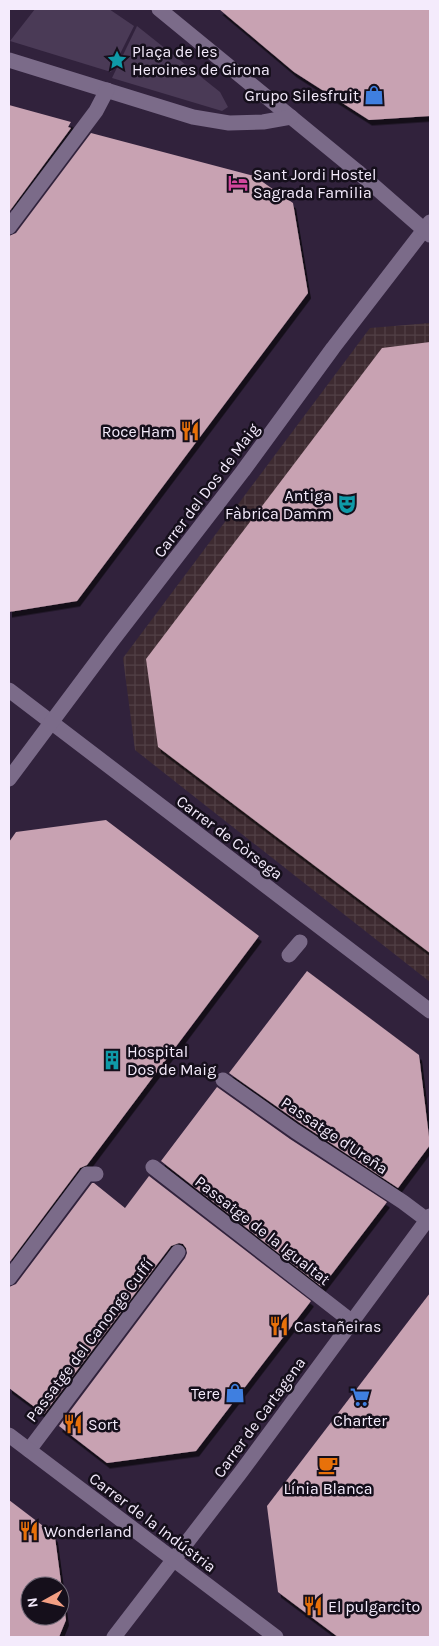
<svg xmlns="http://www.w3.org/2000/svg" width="439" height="1646" viewBox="0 0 439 1646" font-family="Karla,sans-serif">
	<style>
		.industrial { fill: url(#industrial-grid) }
		.green { fill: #4a3a56 }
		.building { fill: #c8a2b2; fill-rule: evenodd; filter: url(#shadow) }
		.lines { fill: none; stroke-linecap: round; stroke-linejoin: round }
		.pedestrian { stroke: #7b6b89; stroke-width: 15 }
		.minor { stroke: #7b6b89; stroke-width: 15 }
		.secondary { stroke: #7b6b89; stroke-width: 15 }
		.labels { text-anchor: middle; stroke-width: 5; stroke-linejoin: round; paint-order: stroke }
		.poi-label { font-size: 16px; fill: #f4ebfc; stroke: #150f1b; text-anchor: start }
		.street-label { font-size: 16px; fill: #f4ebfc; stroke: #150f1b }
	</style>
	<defs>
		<pattern id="industrial-grid" width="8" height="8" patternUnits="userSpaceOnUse" patternTransform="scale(1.25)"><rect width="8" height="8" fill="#3e2b31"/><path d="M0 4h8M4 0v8" fill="none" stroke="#514046"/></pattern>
		<filter id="shadow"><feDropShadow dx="3" dy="5.5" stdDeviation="0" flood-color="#0009"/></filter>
	</defs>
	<rect width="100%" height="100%" fill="#31223c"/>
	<path class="industrial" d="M430,323V982L135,750L123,658L370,328Z"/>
	<g class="green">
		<path d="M35,9H109L134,26L111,72L10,41Z"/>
		<path d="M137,26L220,92L228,107L222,111L112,78Z"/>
	</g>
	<g class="building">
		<path d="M219,9H430V116L369,120L294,72Z"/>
		<path d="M9,105L71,122L68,127L71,128L9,212Z"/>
		<path d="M91,133L254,176L293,203L308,293L77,601L9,612V236L16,233Z"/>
		<path d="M430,342V953L158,747L146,659L382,348Z"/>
		<path d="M106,820L259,936L87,1165L80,1168L9,1263V842L16,832Z"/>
		<path d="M307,971L419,1055L430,1145L398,1188L300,1123L229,1073Z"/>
		<path d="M217,1087L290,1139L387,1202L322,1287L161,1161Z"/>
		<path d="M149,1176L311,1301L196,1451L107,1463L59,1426L185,1258L187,1253L186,1248L183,1244L179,1243L171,1246L44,1414L9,1388V1287L16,1284L92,1183H94L125,1208Z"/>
		<path d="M430,1293V1637H338L278,1592L267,1506Z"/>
		<path d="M9,1500L51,1532L55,1537L66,1620L59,1637H9ZM30,1586H60V1616H30Z"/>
	</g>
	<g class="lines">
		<g class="pedestrian">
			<path d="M289,955L300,942"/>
			<path d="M223,1080L295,1131L403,1202L427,1220"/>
			<path d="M9,1278L87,1174H96"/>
			<path d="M29,1450L178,1252"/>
		</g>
		<g class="minor">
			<path d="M159,9L358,172"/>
			<path d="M9,60L193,117L229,123L263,122L291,117"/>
			<path d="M9,227L96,111L107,90"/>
			<path d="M9,690L430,1011"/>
			<path d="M9,779L112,641L243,471L333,348L430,222"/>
			<path d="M153,1167L351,1321"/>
			<path d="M114,1637L241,1472L430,1216"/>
		</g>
		<g class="secondary">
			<path d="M358,172L430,235"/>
			<path d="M9,1435L276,1637"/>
		</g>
	</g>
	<defs>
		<symbol id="sight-bare" viewBox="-9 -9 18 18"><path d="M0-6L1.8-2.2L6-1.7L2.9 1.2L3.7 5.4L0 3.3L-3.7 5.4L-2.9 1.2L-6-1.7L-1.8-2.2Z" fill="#0f9aa8" stroke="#150f1b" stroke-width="2.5" paint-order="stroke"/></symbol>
		<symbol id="shop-bare" viewBox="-9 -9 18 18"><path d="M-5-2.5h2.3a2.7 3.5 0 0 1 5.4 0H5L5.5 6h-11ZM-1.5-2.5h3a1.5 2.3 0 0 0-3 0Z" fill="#3f7fe0" stroke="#150f1b" stroke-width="2.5" paint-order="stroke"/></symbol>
		<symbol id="hotel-bare" viewBox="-9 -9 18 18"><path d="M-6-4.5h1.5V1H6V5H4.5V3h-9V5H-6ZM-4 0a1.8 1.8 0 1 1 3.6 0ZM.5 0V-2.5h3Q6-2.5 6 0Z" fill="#d1479c" stroke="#150f1b" stroke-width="2.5" paint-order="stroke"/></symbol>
		<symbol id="restaurant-bare" viewBox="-9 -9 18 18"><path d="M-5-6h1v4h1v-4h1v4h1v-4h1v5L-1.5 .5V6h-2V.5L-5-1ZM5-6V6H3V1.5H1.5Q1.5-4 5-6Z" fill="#e8710a" stroke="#150f1b" stroke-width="2.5" paint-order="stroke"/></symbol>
		<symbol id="theatre-bare" viewBox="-9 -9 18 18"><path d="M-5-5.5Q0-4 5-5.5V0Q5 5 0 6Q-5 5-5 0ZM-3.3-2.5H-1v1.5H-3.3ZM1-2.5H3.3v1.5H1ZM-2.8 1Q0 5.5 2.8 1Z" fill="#0f9aa8" stroke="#150f1b" stroke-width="2.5" paint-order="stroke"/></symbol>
		<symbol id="building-bare" viewBox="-9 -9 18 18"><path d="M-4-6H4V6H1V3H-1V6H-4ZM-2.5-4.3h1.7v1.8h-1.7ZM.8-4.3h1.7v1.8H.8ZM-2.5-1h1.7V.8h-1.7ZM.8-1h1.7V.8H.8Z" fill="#0f9aa8" stroke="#150f1b" stroke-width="2.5" paint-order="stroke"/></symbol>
		<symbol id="supermarket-bare" viewBox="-9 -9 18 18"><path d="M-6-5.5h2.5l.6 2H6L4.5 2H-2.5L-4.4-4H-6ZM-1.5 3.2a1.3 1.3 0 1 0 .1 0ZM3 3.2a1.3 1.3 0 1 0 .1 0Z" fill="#3f7fe0" stroke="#150f1b" stroke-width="2.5" paint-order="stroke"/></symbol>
		<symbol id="cafe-bare" viewBox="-9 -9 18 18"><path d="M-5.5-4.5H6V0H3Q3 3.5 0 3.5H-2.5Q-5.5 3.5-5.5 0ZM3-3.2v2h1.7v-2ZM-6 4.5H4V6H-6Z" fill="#e8710a" stroke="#150f1b" stroke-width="2.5" paint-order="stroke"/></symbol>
	</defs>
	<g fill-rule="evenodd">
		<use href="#sight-bare" x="103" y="46" width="28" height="28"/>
		<use href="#shop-bare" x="360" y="81" width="28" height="28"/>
		<use href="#hotel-bare" x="224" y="169" width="28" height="28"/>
		<use href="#restaurant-bare" x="176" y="417" width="28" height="28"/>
		<use href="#theatre-bare" x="333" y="490" width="28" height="28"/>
		<use href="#building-bare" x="98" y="1046" width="28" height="28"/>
		<use href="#restaurant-bare" x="265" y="1312" width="28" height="28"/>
		<use href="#shop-bare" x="221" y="1379" width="28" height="28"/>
		<use href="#supermarket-bare" x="346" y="1383" width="28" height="28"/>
		<use href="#restaurant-bare" x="59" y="1410" width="28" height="28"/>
		<use href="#cafe-bare" x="314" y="1451" width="28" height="28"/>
		<use href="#restaurant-bare" x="15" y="1517" width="28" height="28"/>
		<use href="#restaurant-bare" x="299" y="1592" width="28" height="28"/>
	</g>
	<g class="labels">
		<g class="poi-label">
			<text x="132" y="57">Plaça de les<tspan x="132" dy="18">Heroines de Girona</tspan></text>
			<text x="359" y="101" text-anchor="end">Grupo Silesfruit</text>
			<text x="253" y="180">Sant Jordi Hostel<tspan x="253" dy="18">Sagrada Familia</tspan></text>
			<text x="175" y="437" text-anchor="end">Roce Ham</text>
			<text x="332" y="501" text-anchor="end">Antiga<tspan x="332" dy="18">Fàbrica Damm</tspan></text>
			<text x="127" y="1057">Hospital<tspan x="127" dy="18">Dos de Maig</tspan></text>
			<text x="294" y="1332">Castañeiras</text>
			<text x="220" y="1399" text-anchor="end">Tere</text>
			<text x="360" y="1426" text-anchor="middle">Charter</text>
			<text x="88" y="1430">Sort</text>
			<text x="328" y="1494" text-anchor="middle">Línia Blanca</text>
			<text x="44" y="1537">Wonderland</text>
			<text x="328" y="1612">El pulgarcito</text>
		</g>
		<g class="street-label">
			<text transform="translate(206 490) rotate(-53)" y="6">Carrer del Dos de Maig</text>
			<text transform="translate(230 837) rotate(37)" y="6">Carrer de Còrsega</text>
			<text transform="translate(335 1135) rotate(34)" y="6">Passatge d'Ureña</text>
			<text transform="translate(263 1230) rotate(38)" y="6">Passatge de la Igualtat</text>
			<text transform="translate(89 1340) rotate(-53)" y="6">Passatge del Canonge Cuffí</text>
			<text transform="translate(259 1417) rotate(-54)" y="6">Carrer de Cartagena</text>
			<text transform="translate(153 1522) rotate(37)" y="6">Carrer de la Indústria</text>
		</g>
	</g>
	<rect width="439" height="1646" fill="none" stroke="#f4ebfc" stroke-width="20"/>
	<g transform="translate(45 1601) rotate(262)"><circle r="24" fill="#150f1b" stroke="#6e6775"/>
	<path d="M0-4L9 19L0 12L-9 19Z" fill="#f39f84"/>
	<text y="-8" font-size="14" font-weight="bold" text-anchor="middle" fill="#f4ebfc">N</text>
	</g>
</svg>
